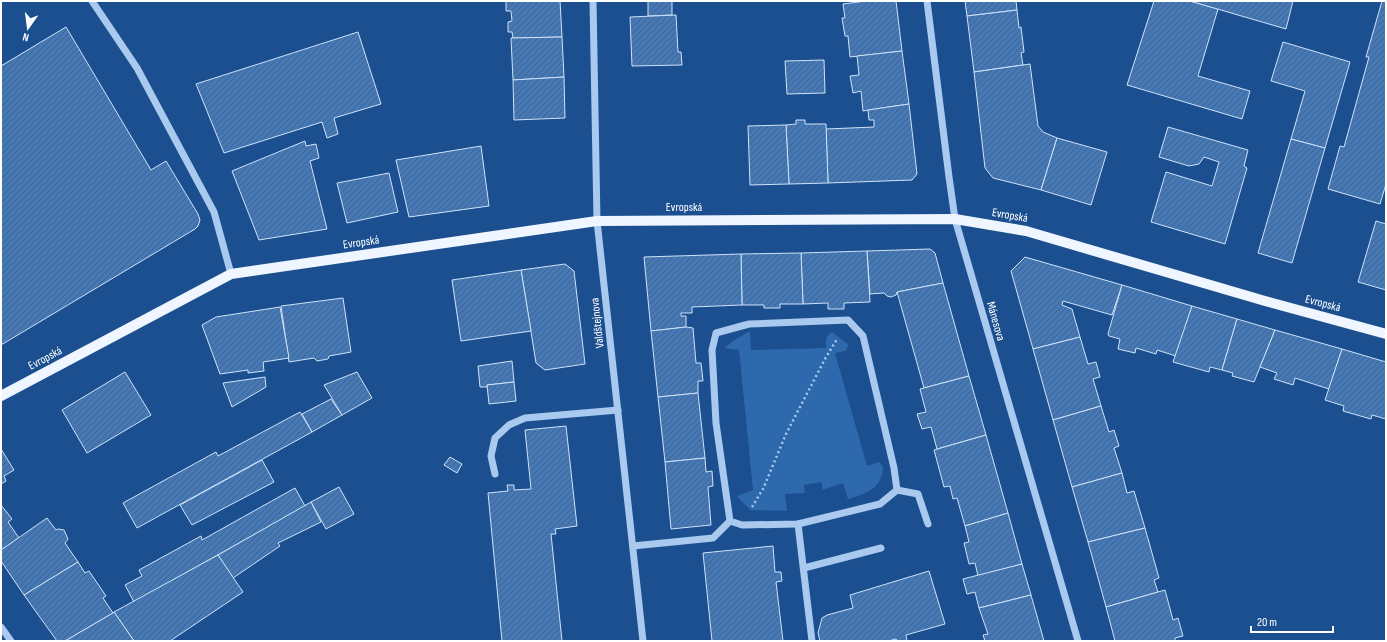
<svg xmlns="http://www.w3.org/2000/svg" width="1387" height="642" font-family="'Sofia Sans Condensed',sans-serif">
  <defs>
    <pattern id="building-hatch" width="6" height="6" patternUnits="userSpaceOnUse"><rect width="6" height="6" fill="#4478b7"/><path d="M-1 1l2-2M0 6l6-6M5 7l2-2" fill="none" stroke="#486282"/></pattern>
  </defs>
  <rect width="100%" height="100%" fill="#1b4f8f"/>
  <path fill="#2e69ad" d="M750 331 751 350 826 348C826 341 825 336 832 332L849 345 845 351 835 353 867 466 879 462 883 467C882 488 867 494 848 499L843 483 823 490 821 482 804 485 805 493 785 494 787 511 750 510 737 496 753 490 739 350 724 348 736 339Z"/>
  <g fill="url(#building-hatch)" stroke="#cfe3fa">
    <polygon points="506,1 560,1 562,37 513,38 512,32 508,32 508,22 512,21 511,11 506,11"/>
    <polygon points="648,1 672,1 672,15 648,16"/>
    <polygon points="866,1 896,1 902,51 850,57 848,36 845,36 842,18 845,18 843,4"/>
    <polygon points="965,1 1016,1 1017,10 967,16"/>
    <polygon points="1154,1 1190,1 1218,9 1198,76 1250,91 1242,119 1127,85"/>
    <polygon points="1190,1 1293,1 1286,29"/>
    <polygon points="1382,1 1386,1 1386,184 1380,204 1328,189 1340,146 1344,147 1369,57 1366,57"/>
    <polygon points="1017,10 1019,28 1021,27 1024,52 1021,53 1023,65 974,72 967,16"/>
    <polygon points="676,15 678,52 681,52 682,65 632,66 630,17"/>
    <polygon points="66,27 151,170 166,161 198,214 200,220 198,226 195,229 1,345 1,66"/>
    <polygon points="358,32 381,104 334,118 338,134 327,138 322,122 224,153 196,84"/>
    <polygon points="562,37 564,77 513,80 511,38"/>
    <polygon points="1283,42 1350,62 1325,148 1291,139 1305,91 1271,81"/>
    <polygon points="902,51 909,104 863,111 861,91 853,93 850,76 859,75 857,56"/>
    <polygon points="824,60 825,93 787,94 785,61"/>
    <polygon points="1030,64 1038,126 1043,132 1057,138 1041,190 993,178 985,168 974,72"/>
    <polygon points="564,77 565,118 514,120 513,80"/>
    <polygon points="909,104 917,174 912,180 828,183 826,129 874,127 874,120 869,120 868,110"/>
    <polygon points="796,120 805,120 805,124 826,124 828,183 789,184 786,125 796,124"/>
    <polygon points="786,125 789,184 750,185 748,126"/>
    <polygon points="1168,127 1248,150 1244,166 1247,168 1225,244 1151,222 1166,172 1212,186 1219,162 1204,157 1199,164 1189,166 1159,157"/>
    <polygon points="1057,138 1107,152 1091,205 1041,190"/>
    <polygon points="1291,139 1325,148 1292,263 1258,253"/>
    <polygon points="305,141 306,146 316,144 319,158 310,161 327,229 259,240 232,171"/>
    <polygon points="481,146 489,206 409,217 396,160"/>
    <polygon points="389,173 398,212 347,223 337,183"/>
    <polygon points="1376,221 1386,224 1386,290 1358,282"/>
    <polygon points="930,249 935,253 943,283 897,292 896,295 891,297 887,296 884,293 870,294 867,251"/>
    <polygon points="867,251 870,302 844,303 844,309 828,309 828,303 803,304 801,253"/>
    <polygon points="801,253 803,304 780,304 780,308 764,308 764,305 742,305 741,254"/>
    <polygon points="741,254 742,305 692,307 692,313 681,313 681,316 686,316 686,327 651,331 644,257"/>
    <polygon points="1025,257 1122,285 1112,315 1063,301 1062,305 1072,309 1080,337 1033,349 1011,271"/>
    <polygon points="565,264 574,271 585,364 545,370 536,363 521,270"/>
    <polygon points="521,270 531,331 461,341 452,280"/>
    <polygon points="943,283 969,376 924,388 897,292"/>
    <polygon points="1122,285 1192,306 1176,356 1157,350 1156,354 1136,348 1135,353 1118,349 1120,339 1109,336 1108,334"/>
    <polygon points="343,298 351,352 329,356 328,359 317,361 314,358 289,362 281,306"/>
    <polygon points="1192,306 1237,319 1222,370 1210,367 1209,372 1173,362"/>
    <polygon points="280,307 289,358 263,362 264,371 248,373 248,370 220,374 202,325 216,317"/>
    <polygon points="1237,319 1275,330 1254,382 1232,376 1233,373 1222,370"/>
    <polygon points="686,327 693,328 696,363 701,363 703,381 698,381 698,393 658,397 651,331"/>
    <polygon points="1275,330 1342,349 1329,389 1295,378 1293,385 1274,379 1277,373 1260,367"/>
    <polygon points="1080,337 1088,364 1096,362 1100,377 1093,379 1101,406 1053,420 1033,349"/>
    <polygon points="1342,349 1386,362 1386,419 1372,415 1371,419 1343,411 1344,406 1325,400"/>
    <polygon points="512,361 514,382 487,385 487,387 480,387 478,366"/>
    <polygon points="125,372 151,415 87,453 62,410"/>
    <polygon points="357,372 372,398 342,415 324,385"/>
    <polygon points="969,376 986,435 937,449 931,427 922,429 917,414 926,412 920,389"/>
    <polygon points="265,377 266,387 232,407 223,383"/>
    <polygon points="514,382 516,401 489,404 487,385"/>
    <polygon points="698,393 705,458 665,462 658,397"/>
    <polygon points="331,399 342,415 312,432 302,414"/>
    <polygon points="1101,406 1109,432 1114,430 1119,446 1114,448 1122,473 1072,487 1053,420"/>
    <polygon points="300,412 312,432 137,528 123,503 216,452 218,456"/>
    <polygon points="566,426 577,526 555,529 556,534 551,534 562,641 502,641 488,493 508,491 507,485 514,485 514,490 531,489 525,430"/>
    <polygon points="986,435 1008,513 965,526 957,498 953,499 950,486 944,487 934,450"/>
    <polygon points="1,449 14,470 4,476 6,481 1,484"/>
    <polygon points="450,457 462,464 457,473 444,465"/>
    <polygon points="705,458 706,472 712,471 713,486 708,487 711,525 671,529 665,462"/>
    <polygon points="262,460 274,482 192,525 180,505"/>
    <polygon points="1122,473 1127,493 1134,491 1145,528 1088,542 1072,487"/>
    <polygon points="339,487 354,514 326,529 311,502"/>
    <polygon points="295,488 305,506 134,602 125,585 142,576 139,570 201,536 202,540"/>
    <polygon points="311,502 321,522 278,543 280,546 233,578 218,555"/>
    <polygon points="1,505 12,519 8,522 19,538 1,550"/>
    <polygon points="1008,513 1022,564 978,576 975,563 969,564 964,543 969,542 965,526"/>
    <polygon points="47,518 56,530 58,529 64,530 68,539 65,543 78,562 24,595 1,561 1,550"/>
    <polygon points="1145,528 1159,578 1154,580 1158,592 1106,607 1088,542"/>
    <polygon points="773,546 775,572 781,572 782,581 776,582 783,641 712,641 703,553"/>
    <polygon points="218,555 243,592 170,641 134,641 114,612"/>
    <polygon points="78,562 85,573 89,571 106,596 103,598 113,613 65,641 57,641 24,595"/>
    <polygon points="1022,564 1031,595 979,608 975,592 967,594 963,579"/>
    <polygon points="929,571 945,624 906,635 907,641 897,641 896,639 888,641 820,641 818,633 822,618 827,615 853,608 850,595"/>
    <polygon points="1165,590 1173,620 1178,618 1183,636 1175,638 1175,641 1115,641 1106,607"/>
    <polygon points="1031,595 1044,641 985,641 983,635 988,634 979,608"/>
    <polygon points="114,612 134,641 65,641 113,613"/>
  </g>
  <g fill="none" stroke-linecap="round" stroke-linejoin="round">
    <polyline stroke="#a9c9ee" stroke-width="2.5" stroke-dasharray="2 3" stroke-linecap="butt" points="752,507 763,489 786,434 825,359 837,339"/>
    <g stroke="#a9c9ee" stroke-width="7">
      <polyline points="92,1 137,68 214,212 231,274"/>
      <polyline points="593,1 597,221 643,641"/>
      <polyline points="927,1 949,177 955,219 1078,641"/>
      <polygon points="848,320 863,336 894,468 897,490 880,504 798,524 742,525 730,521 716,423 712,350 716,333 749,324"/>
      <polyline points="495,474 491,456 495,438 509,425 525,418 618,410"/>
      <polyline points="897,490 918,494 928,524"/>
      <polyline points="798,524 812,641"/>
      <polyline points="633,546 713,538 730,521"/>
      <polyline points="804,568 881,548"/>
      <polyline points="1,627 11,641"/>
    </g>
    <polyline stroke="#f0f6ff" stroke-width="10" points="1,396 231,274 597,221 955,219 1026,231 1265,301 1386,334"/>
  </g>
  <g text-anchor="middle" stroke-width="3" stroke-linejoin="round" paint-order="stroke">
    <g font-size="12" fill="#fff" stroke="#1b4f8f">
      <text x="684" y="211">Evropská</text>
      <text transform="translate(1010 215) rotate(10)" y="4">Evropská</text>
      <text transform="translate(361 242) rotate(-8)" y="4">Evropská</text>
      <text transform="translate(1323 303) rotate(15)" y="4">Evropská</text>
      <text transform="translate(996 321) rotate(74)" y="4">Mánesova</text>
      <text transform="translate(597 323) rotate(-96)" y="4">Valdštejnova</text>
      <text transform="translate(45 358) rotate(-28)" y="4">Evropská</text>
    </g>
  </g>
  <rect width="1387" height="642" fill="none" stroke="#ffffff" stroke-width="4"/>
  <g transform="translate(28 28) rotate(194)" stroke="#1b4f8f" stroke-width="3" paint-order="stroke">
  <path d="M0-3L7 15L0 10L-7 15Z" fill="#ffffff"/>
  <text y="-6" font-size="11" font-weight="bold" text-anchor="middle" fill="#ffffff">N</text>
  </g>
  <path d="M1251 626v6h82v-6" fill="none" stroke="#ffffff" stroke-width="2"/>
  <text x="1257" y="626" font-size="12" fill="#ffffff" stroke="#1b4f8f" stroke-width="3" paint-order="stroke">20 m</text>
</svg>
